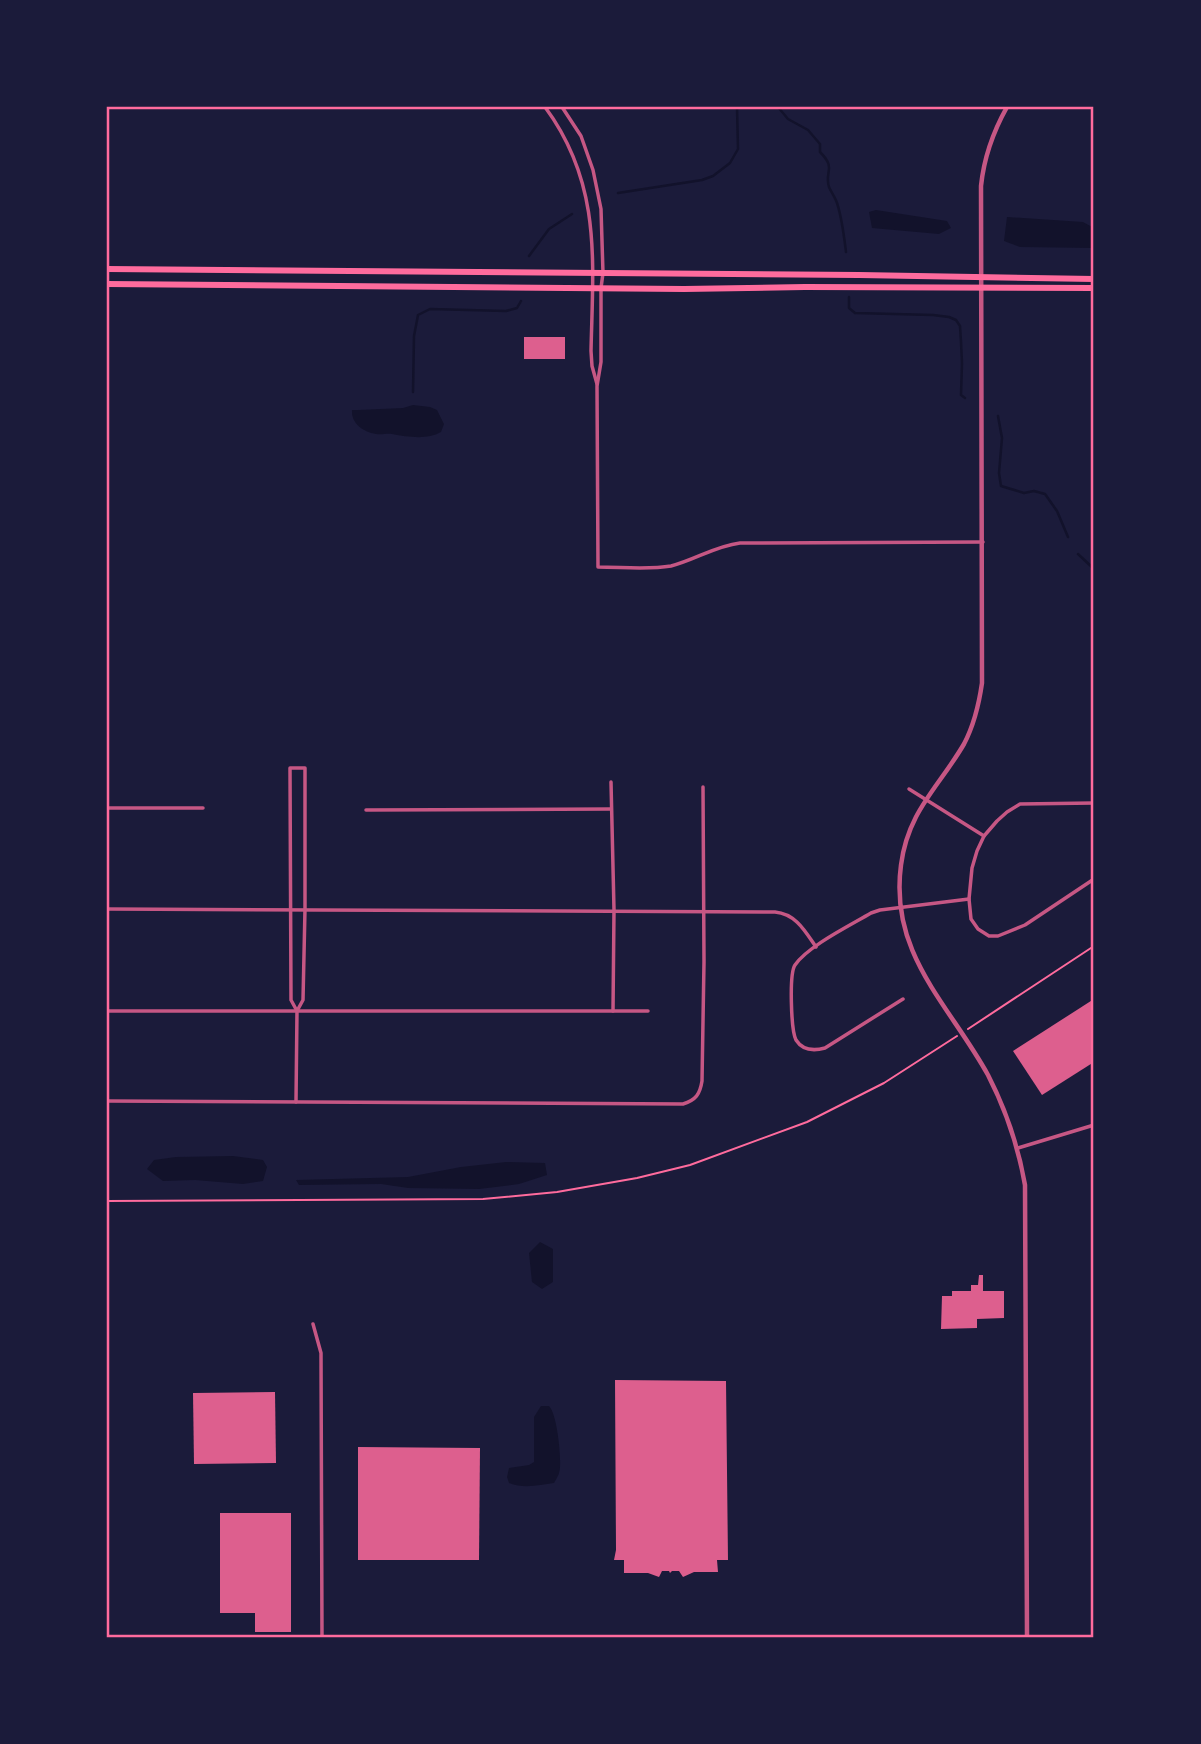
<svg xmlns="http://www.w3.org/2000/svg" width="1201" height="1744" font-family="'Exo 2',sans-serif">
  <rect width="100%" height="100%" fill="#1b1b3a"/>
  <g fill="#12122b">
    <polygon points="876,210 947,221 951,228 939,234 872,228 869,212"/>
    <polygon points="1007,217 1083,222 1094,228 1094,248 1020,247 1004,241"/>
    <path d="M413 405 430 407 437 410 444 424 441 432C427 440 408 437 392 434 387 433 382 435 376 434 364 432 351 424 352 410H358L403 408Z"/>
    <polygon points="233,1156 263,1160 267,1167 263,1181 243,1184 195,1180 163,1181 147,1169 154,1160 176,1157"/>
    <polygon points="506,1162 545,1163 547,1175 519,1184 479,1189 408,1188 381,1184 299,1185 296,1180 408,1177 461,1167"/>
    <polygon points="540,1242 553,1249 553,1282 542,1289 532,1282 529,1253"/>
    <path d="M541 1406H549C557 1414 561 1454 560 1467 560 1473 557 1478 554 1483 539 1485 524 1489 509 1483L507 1477 509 1468 529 1465 534 1462V1417Z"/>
  </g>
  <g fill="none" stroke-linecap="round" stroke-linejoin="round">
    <g stroke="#12122b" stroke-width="2.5">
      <path d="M778 107 788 119 808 130 820 144V152C837 169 824 171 829 187 831 192 835 197 837 203 842 218 844 236 846 252"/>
      <polyline points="618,193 702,180 713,176 730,163 738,149 737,107"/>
      <polyline points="529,256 549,229 572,214"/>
      <polyline points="849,297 849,308 855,313 933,315 949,317 956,320 960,326 961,342 962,363 961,395 965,398"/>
      <polyline points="413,392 414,336 418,315 430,309 506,311 517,308 521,301"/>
      <polyline points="998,416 1002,438 999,473 1001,486 1024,493 1034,491 1045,494 1057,511 1068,537"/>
      <polyline points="1078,554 1094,569"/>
    </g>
  </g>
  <g fill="#dd5f8e">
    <rect x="524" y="337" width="41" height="22"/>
    <polygon points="1094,999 1094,1062 1042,1095 1013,1051"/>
    <polygon points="979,1275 983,1275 983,1291 1004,1291 1004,1318 977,1319 977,1328 941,1329 942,1296 952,1296 952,1291 971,1291 971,1285 978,1285"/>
    <polygon points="615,1380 726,1381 728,1560 717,1560 718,1572 694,1572 683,1577 679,1571 672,1571 670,1573 669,1571 662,1571 659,1577 648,1573 624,1573 624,1560 614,1560 616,1550"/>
    <polygon points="275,1392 276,1463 194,1464 193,1393"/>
    <polygon points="358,1447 480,1448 479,1560 358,1560"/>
    <polygon points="220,1513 291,1513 291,1632 255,1632 255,1613 220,1613"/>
  </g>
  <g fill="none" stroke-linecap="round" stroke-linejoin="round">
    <g stroke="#ff6b9d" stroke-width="2">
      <polyline points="968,1029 1094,946"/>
      <polyline points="107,1201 483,1199 557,1192 637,1178 690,1165 807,1122 884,1083 957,1036"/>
    </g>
    <g stroke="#c65784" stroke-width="3.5">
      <path d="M545 107C602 184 593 261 591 351L592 366 597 384"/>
      <path d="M562 107 581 136 593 170 601 209 603 273 601 288V362L597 386 598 567C622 567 648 570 671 566 695 560 715 546 740 543L983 542"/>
      <polyline points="611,782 614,910 613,1011"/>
      <polyline points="909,789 984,836"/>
      <polyline points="1094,803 1020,804 1007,812 997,821 984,836 977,851 972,868 969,899 971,919 978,929 989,936 998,936 1025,925 1094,879"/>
      <polyline points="107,808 203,808"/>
      <polyline points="366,810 611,809"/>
      <path d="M107 909 775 912C796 914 805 931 816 947"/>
      <path d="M903 999 825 1048C814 1051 803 1051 796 1040 791 1030 789 974 795 965 808 946 851 925 871 913L880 910 969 899"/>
      <polyline points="107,1011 648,1011"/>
      <path d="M107 1101 683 1104C696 1100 700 1094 702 1081L704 962 703 787"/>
      <polyline points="296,1102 297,1011 303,1000 305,909 305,768 290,768 291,1000 297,1011"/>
      <polyline points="1018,1148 1094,1125"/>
      <polyline points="313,1324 321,1353 322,1637"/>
    </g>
    <path stroke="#c65784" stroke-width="4.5" d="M1007 107C993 132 984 157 981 186L982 683C979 704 974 725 964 744 939 787 908 811 901 865 889 954 949 1004 988 1075 1007 1112 1018 1145 1025 1185L1027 1637"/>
    <g stroke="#ff6b9d" stroke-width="6">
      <polyline points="107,269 859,275 1094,279"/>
      <polyline points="107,284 684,289 805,287 1094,288"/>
    </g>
  </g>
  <rect width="1201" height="1744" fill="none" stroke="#1b1b3a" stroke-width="217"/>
  <rect x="108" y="108" width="984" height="1528" fill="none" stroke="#ff6b9d" stroke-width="2.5"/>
</svg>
